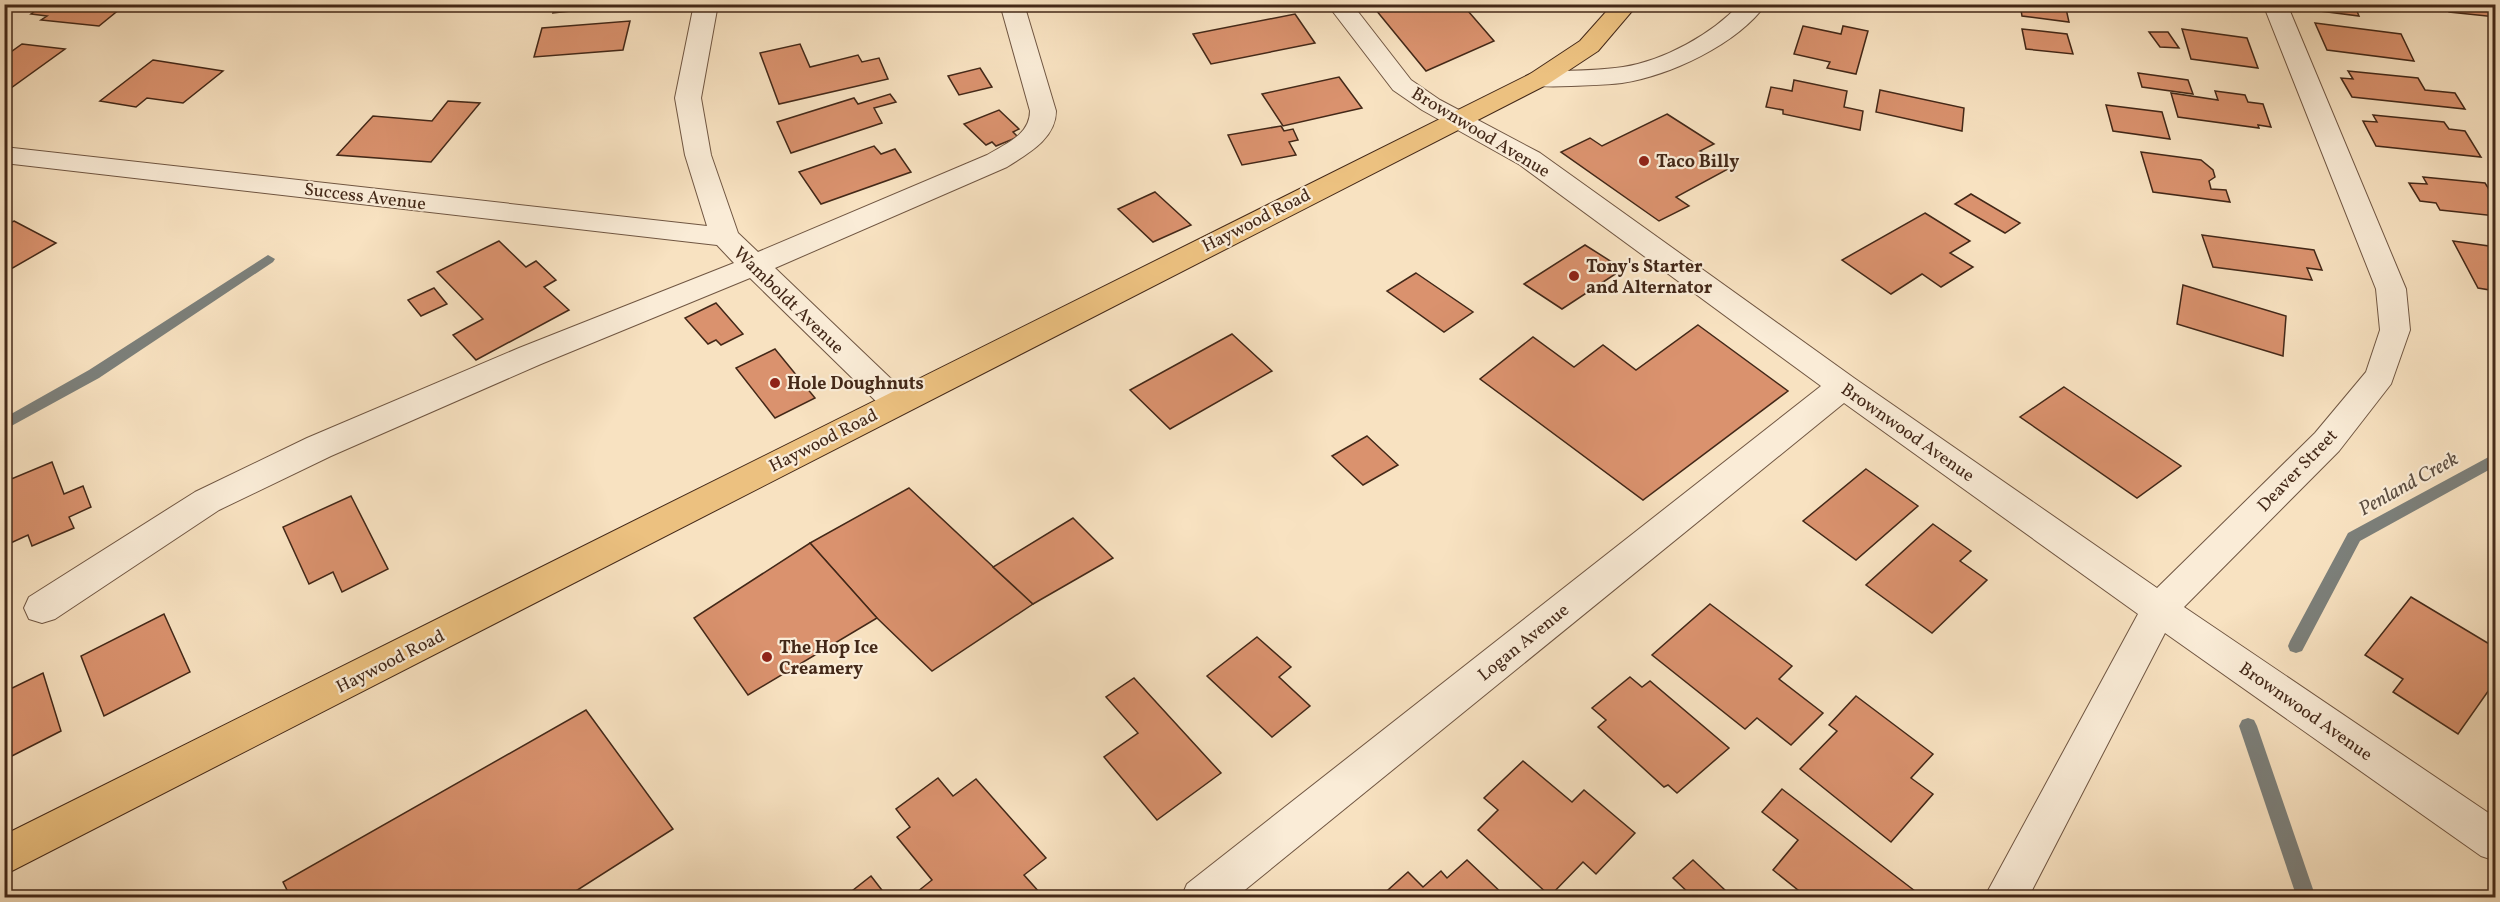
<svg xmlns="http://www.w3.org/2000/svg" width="2500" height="902" font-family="Vollkorn,serif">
  <rect width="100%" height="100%" fill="#f8e2c1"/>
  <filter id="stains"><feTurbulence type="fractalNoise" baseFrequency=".00333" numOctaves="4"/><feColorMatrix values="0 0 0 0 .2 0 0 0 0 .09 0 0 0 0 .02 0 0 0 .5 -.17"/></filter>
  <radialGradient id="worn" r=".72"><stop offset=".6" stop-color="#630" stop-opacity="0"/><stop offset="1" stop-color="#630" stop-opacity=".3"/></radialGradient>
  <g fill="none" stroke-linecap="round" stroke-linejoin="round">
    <g fill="#7c807b" fill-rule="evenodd">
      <polygon points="268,255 275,259 273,262 99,378 4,430 4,418 89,370"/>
      <polygon points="2496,453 2496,466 2360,541 2302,651 2296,653 2290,651 2288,646 2290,641 2348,533"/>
      <polygon points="2248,718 2254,720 2257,726 2316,898 2297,898 2239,726 2242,720"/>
    </g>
  </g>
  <g fill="#da926e" stroke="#432818" stroke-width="1.5">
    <polygon points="44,4 126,4 99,26 41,20 47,16 31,14"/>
    <polygon points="556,4 639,4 553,13"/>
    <polygon points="1371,4 1462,4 1494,41 1426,71"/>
    <polygon points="2020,4 2065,4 2069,22 2022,16"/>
    <polygon points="2317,4 2354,4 2359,16 2320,11"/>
    <polygon points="2446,4 2496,4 2496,17 2449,12"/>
    <polygon points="1295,14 1315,43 1211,64 1193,34"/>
    <polygon points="630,21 623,50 534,57 542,28"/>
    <polygon points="2315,23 2401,34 2414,61 2327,50"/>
    <polygon points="1803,26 1841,34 1843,26 1868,31 1856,74 1827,68 1830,62 1794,54"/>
    <polygon points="2022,29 2067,34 2073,54 2026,49"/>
    <polygon points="2182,29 2247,38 2258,68 2191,59"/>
    <polygon points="2149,32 2168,32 2179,48 2160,47"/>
    <polygon points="22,44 65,49 4,93 4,57"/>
    <polygon points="800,44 810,67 858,55 862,62 879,58 888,79 779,104 760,53"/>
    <polygon points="153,60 223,71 183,103 147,98 136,107 100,101"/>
    <polygon points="980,68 992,87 959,95 948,76"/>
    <polygon points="2348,71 2418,78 2425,90 2455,93 2465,109 2352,97 2341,78 2353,79"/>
    <polygon points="2138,73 2188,80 2193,94 2142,87"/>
    <polygon points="1339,77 1362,108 1283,126 1262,94"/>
    <polygon points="1794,80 1847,91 1844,107 1863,111 1860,130 1783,114 1783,110 1766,107 1771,87 1792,91"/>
    <polygon points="1880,90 1964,108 1962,131 1876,112"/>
    <polygon points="2215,91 2245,95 2248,102 2263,104 2271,127 2258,125 2259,128 2178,117 2171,93 2218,100"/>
    <polygon points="890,94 896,102 874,108 882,123 791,153 777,122 854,98 858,104"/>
    <polygon points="448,101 480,103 431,162 337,155 373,116 432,121"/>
    <polygon points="2106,105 2162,112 2170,139 2113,131"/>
    <polygon points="999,110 1019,129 1013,132 1018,137 996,146 992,142 986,145 964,124"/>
    <polygon points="1667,114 1714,144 1700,151 1728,169 1676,197 1689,206 1659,221 1561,152 1590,138 1602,146"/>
    <polygon points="2373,115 2444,122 2449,129 2465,131 2481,157 2376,146 2363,121 2377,122"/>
    <polygon points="1281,126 1284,131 1293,129 1298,140 1289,142 1296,155 1242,165 1228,135"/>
    <polygon points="874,146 881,154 895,149 911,172 821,204 799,172"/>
    <polygon points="2141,152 2201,160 2213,170 2215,177 2209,181 2211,189 2226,190 2230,202 2153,192"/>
    <polygon points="2423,177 2485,183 2496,200 2496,216 2440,210 2436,203 2420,201 2409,183 2427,184"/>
    <polygon points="1155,192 1191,225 1153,242 1118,209"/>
    <polygon points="1971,194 2020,223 2005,233 1955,204"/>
    <polygon points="1925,213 1970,241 1950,253 1973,267 1941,287 1922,274 1891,294 1842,260"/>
    <polygon points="14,221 56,243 4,273 4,226"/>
    <polygon points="2202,235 2314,250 2322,270 2307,268 2312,280 2213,267"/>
    <polygon points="499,241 526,267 536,261 556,280 544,287 569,310 476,360 453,335 483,319 437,272"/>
    <polygon points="2453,241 2496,247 2496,291 2478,288"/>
    <polygon points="1585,245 1623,269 1562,309 1524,284"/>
    <polygon points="1416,273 1473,312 1444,332 1387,291"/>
    <polygon points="2183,285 2286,316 2283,356 2177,324"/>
    <polygon points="434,288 447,304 421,316 408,300"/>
    <polygon points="716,303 743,334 721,345 716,340 708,344 685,318"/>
    <polygon points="1698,325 1788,391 1643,500 1480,379 1533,337 1574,367 1603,345 1636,370"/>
    <polygon points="1232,334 1272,371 1170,429 1130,390"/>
    <polygon points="775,349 815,398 775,418 736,368"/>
    <polygon points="2064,387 2181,466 2137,498 2020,417"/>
    <polygon points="1367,436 1398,465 1363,485 1332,456"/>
    <polygon points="52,462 64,494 83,486 91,507 69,517 74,528 32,546 28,535 4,546 4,482"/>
    <polygon points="1866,469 1918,506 1856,560 1803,521"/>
    <polygon points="909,488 1033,604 932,671 877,618 810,543"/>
    <polygon points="351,496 388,569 342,592 333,572 309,584 283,527"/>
    <polygon points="1073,518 1113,558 1033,604 993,567"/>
    <polygon points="1933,524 1971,551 1960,561 1987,580 1932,633 1866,585"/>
    <polygon points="810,543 877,618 748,695 694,618"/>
    <polygon points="2411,597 2496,648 2496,680 2458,734 2393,692 2403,679 2365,655"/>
    <polygon points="1710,604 1792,666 1779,679 1823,713 1791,745 1757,718 1745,729 1652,655"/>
    <polygon points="164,614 190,672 104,716 81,656"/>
    <polygon points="1257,637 1291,667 1279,677 1310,706 1272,737 1207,676"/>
    <polygon points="43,673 61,731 4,760 4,692"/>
    <polygon points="1630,677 1642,687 1650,681 1729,748 1677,793 1668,785 1664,787 1598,727 1606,720 1592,708"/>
    <polygon points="1134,678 1221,773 1157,820 1104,757 1138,733 1106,697"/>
    <polygon points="1856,696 1933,754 1911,778 1933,794 1891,842 1800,769 1837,731 1829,725"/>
    <polygon points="586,710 673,829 565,898 291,898 283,882"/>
    <polygon points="1523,761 1572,802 1584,790 1635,833 1596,874 1583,862 1550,896 1478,830 1498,810 1484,798"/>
    <polygon points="938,778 953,796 976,779 1046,858 1024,875 1040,893 1035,898 922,898 917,892 932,880 897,837 910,827 896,809"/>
    <polygon points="1782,789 1915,891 1909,898 1808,898 1773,870 1798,840 1762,812"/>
    <polygon points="1467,860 1507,898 1379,898 1408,872 1423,887 1441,871 1447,878"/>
    <polygon points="1693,860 1726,891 1719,898 1694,898 1673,878"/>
    <polygon points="871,876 888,898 843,898"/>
  </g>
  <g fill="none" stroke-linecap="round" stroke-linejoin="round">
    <defs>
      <g id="minor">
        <path d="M694 4H718L701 98 711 155 738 233 758 252 987 155C1005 144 1030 135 1030 111L1000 4H1024L1056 111C1056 139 1027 154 1007 167L775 268 908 395 913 403 908 411 897 415 886 411 750 278 541 364 331 456 219 510 55 619 42 623 29 619 24 608 29 597 195 492 307 438 519 348 734 263 717 245 4 163V147L707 226 685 155 675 98Z"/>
        <polygon points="1327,4 1352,4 1411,80 1440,100 1540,153 1854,378 2157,588 2315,433 2366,372 2380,330 2376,289 2263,4 2287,4 2406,289 2410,330 2391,384 2339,451 2184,607 2496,818 2496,861 2481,856 2165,633 2028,898 1984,898 2138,614 1844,403 1235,898 1181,898 1187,884 1821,386 1520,165 1422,110 1393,90"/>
        <path d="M1740 4H1766C1738 44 1669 76 1622 83 1605 85 1588 85 1571 86 1558 86 1544 88 1530 84L1526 79 1530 74 1539 71C1567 71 1595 71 1623 67 1664 61 1712 34 1740 4Z"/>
      </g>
      <polygon id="major" points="1613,4 1638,4 1598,51 1548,84 4,875 4,835 1530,74 1580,41"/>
    </defs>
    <use href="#minor" stroke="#705642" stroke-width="2"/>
    <use href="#major" stroke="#432818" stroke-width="2"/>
    <use href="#minor" fill="#faecd7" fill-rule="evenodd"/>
    <use href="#major" fill="#ecc180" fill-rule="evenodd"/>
  </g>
  <g fill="#8f2418" stroke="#faecd7" stroke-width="2">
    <circle cx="1644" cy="161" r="6"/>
    <circle cx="1574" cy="276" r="6"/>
    <circle cx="775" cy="383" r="6"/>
    <circle cx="767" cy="657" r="6"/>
  </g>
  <g text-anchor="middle" stroke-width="4.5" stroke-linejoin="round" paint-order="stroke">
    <g font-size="18" fill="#432818" stroke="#faecd7">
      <text transform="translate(1481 132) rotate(31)" y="6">Brownwood Avenue</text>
      <text transform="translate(365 196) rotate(7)" y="6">Success Avenue</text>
      <text transform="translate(1256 220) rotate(-27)" y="6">Haywood Road</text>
      <text transform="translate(789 300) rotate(44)" y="6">Wamboldt Avenue</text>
      <text transform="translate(1908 432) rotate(35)" y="6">Brownwood Avenue</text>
      <text transform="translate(823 440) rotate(-27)" y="6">Haywood Road</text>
      <text transform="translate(2297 470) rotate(-46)" y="6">Deaver Street</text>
      <text transform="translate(1523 642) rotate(-39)" y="6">Logan Avenue</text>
      <text transform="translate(390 661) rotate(-27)" y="6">Haywood Road</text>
      <text transform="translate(2306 711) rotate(35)" y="6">Brownwood Avenue</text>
    </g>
    <g font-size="18" font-weight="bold" fill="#432818" stroke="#faecd7" text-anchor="start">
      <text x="1656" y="167">Taco Billy</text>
      <text x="1586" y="272">Tony's Starter<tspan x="1586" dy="21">and Alternator</tspan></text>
      <text x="787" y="389">Hole Doughnuts</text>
      <text x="779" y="653">The Hop Ice<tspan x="779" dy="21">Creamery</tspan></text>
    </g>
    <g font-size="20" font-style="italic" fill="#5b4d41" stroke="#faecd7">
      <text transform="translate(2408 483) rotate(-29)" y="7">Penland Creek</text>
    </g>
  </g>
  <rect width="2500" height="902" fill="none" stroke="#f8e2c1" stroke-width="24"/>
  <rect x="6" y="6" width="2488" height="890" fill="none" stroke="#432818" stroke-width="3"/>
  <rect x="12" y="12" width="2476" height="878" fill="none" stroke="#432818" stroke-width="1.5"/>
  <rect width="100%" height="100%" filter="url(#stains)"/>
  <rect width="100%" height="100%" fill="url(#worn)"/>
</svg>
